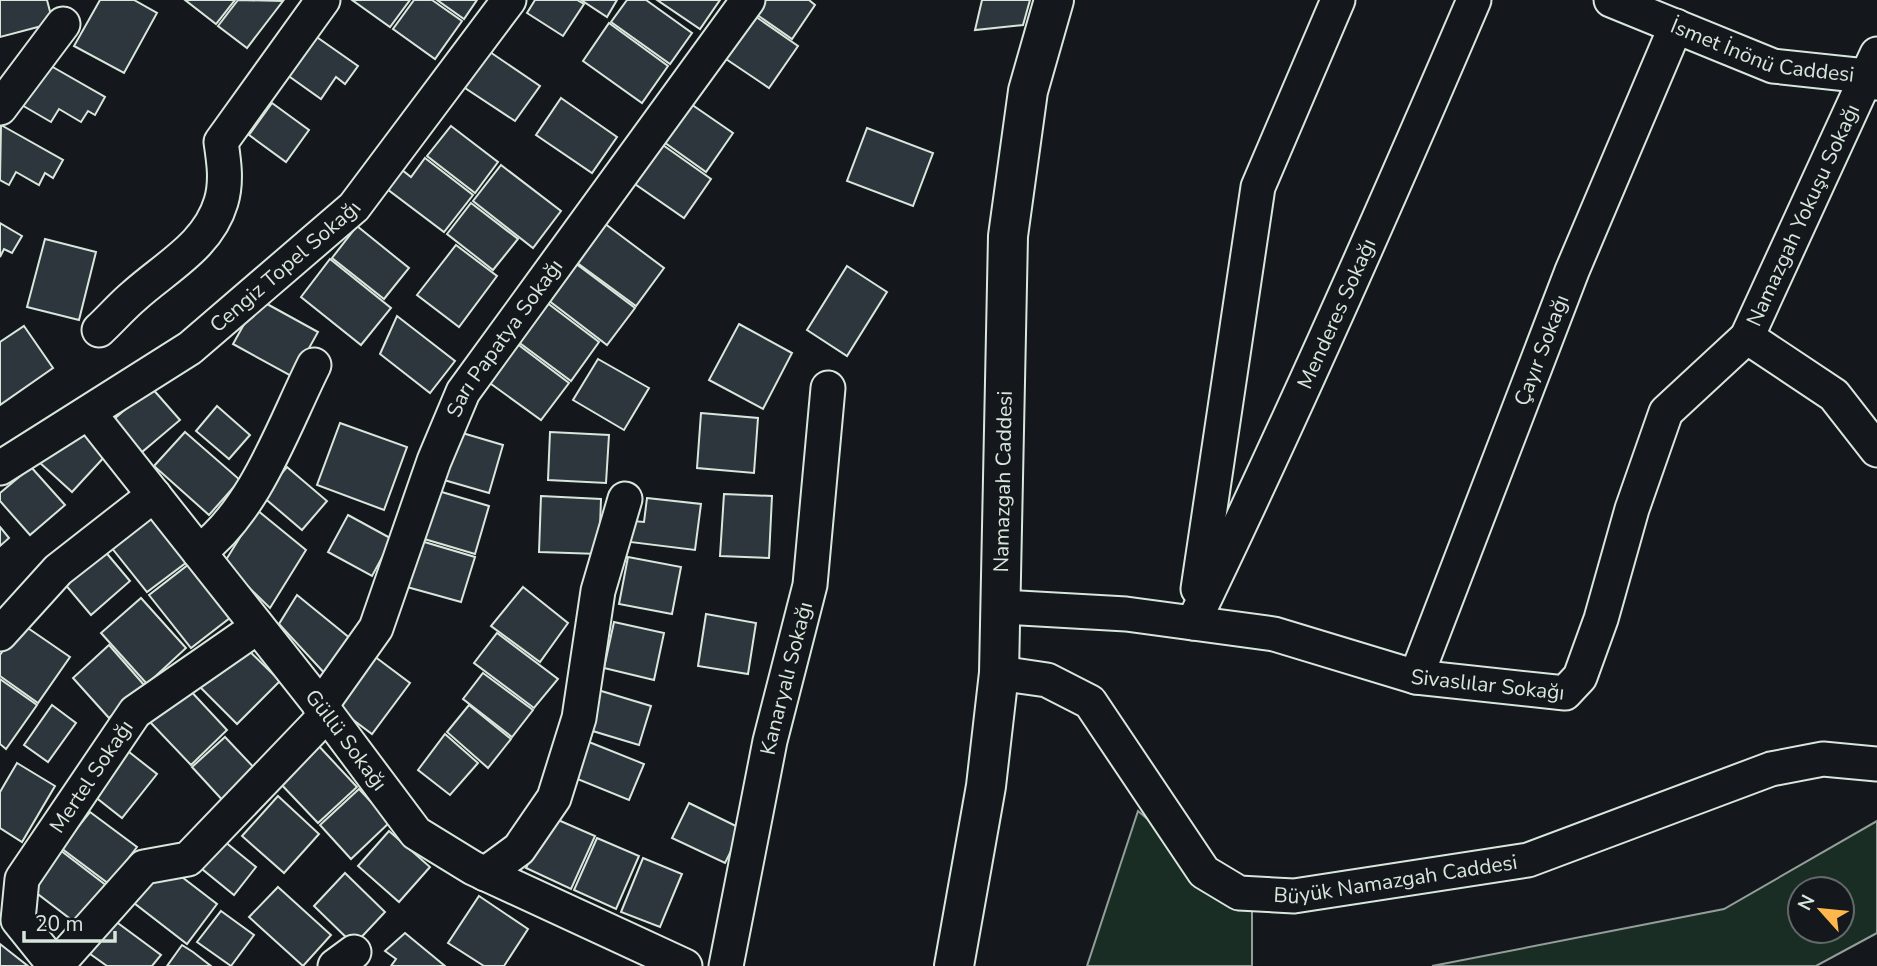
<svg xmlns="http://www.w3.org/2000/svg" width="1877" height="966" font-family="'Nunito Sans',sans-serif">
  <rect width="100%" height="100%" fill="#14181c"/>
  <g fill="#1a2d24" stroke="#939e99" stroke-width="2" fill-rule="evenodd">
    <polygon points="1138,811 1252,907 1252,966 1087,966"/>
    <path d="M1877 821V933L1816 966H1432L1724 909ZM1842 889V931H1800V889Z"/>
  </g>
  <g fill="#2c363c" stroke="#d8e6dc" stroke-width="2">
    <polygon points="0,0 47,0 53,23 0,37"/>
    <polygon points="100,0 134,0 157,13 124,73 74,46"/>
    <polygon points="185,0 235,0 216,24"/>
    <polygon points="238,0 283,1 247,48 218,26"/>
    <polygon points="352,0 410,0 390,27"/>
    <polygon points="414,0 432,0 462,21 435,59 393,29"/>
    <polygon points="437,0 477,0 464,19"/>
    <polygon points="535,0 577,0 584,4 563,36 527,13"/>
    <polygon points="581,0 617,0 607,17"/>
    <polygon points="627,0 646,0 692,33 670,64 611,22"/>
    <polygon points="657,0 720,0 700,29"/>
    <polygon points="762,0 809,0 815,5 792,39 753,12"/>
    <polygon points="982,0 1030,0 1023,25 975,30"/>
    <polygon points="752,14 798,46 769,88 723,57"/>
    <polygon points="609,23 668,66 642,103 583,61"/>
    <polygon points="311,33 358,66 345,84 336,77 321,99 283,72"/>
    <polygon points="490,52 540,86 515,121 465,88"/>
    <polygon points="44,62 105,97 95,115 88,111 81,122 59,109 51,122 20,104"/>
    <polygon points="561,98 617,137 592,173 536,135"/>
    <polygon points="688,102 733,133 706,172 661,140"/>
    <polygon points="272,103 309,130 286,162 249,135"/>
    <polygon points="1,125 63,160 53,178 45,173 39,185 16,172 9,185 0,180"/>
    <polygon points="451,126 498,162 475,193 427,156"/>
    <polygon points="867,128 933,153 913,206 847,181"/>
    <polygon points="660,143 711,179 684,218 632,182"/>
    <polygon points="425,158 473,195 444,232 387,189 402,170 411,177"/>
    <polygon points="501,165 561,211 533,248 473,201"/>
    <polygon points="471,203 518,239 493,270 447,234"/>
    <polygon points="0,223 22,236 12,253 4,249 0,257"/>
    <polygon points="604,223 664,268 636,306 576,262"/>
    <polygon points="357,226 409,268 384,299 332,258"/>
    <polygon points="45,239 96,252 79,320 27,307"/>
    <polygon points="456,245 497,276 459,327 417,295"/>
    <polygon points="330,259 391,308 361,345 301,297"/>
    <polygon points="575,263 635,308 607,345 548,300"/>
    <polygon points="847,266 887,292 847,356 807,330"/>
    <polygon points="258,299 318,332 293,377 233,344"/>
    <polygon points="546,302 599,342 571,381 517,341"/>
    <polygon points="397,316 455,361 430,393 380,354"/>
    <polygon points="739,324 792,353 763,409 709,380"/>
    <polygon points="24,326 53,368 0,405 0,342"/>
    <polygon points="516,343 569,383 541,420 487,381"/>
    <polygon points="598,359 649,388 624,430 573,400"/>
    <polygon points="151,387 180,420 142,452 113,420"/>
    <polygon points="217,406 250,435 229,459 196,431"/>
    <polygon points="701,413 758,418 754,473 697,468"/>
    <polygon points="340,423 407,447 384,510 317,485"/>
    <polygon points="73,424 107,454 72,492 39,462"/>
    <polygon points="185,432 240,480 209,515 154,466"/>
    <polygon points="459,432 503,445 489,493 444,480"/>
    <polygon points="550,432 609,435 606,483 548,480"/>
    <polygon points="31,467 65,505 30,535 0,501 0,493"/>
    <polygon points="287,467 327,501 302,530 262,496"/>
    <polygon points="435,490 489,506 475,554 421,538"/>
    <polygon points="724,494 772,496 769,558 720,556"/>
    <polygon points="541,496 601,499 599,554 539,552"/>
    <polygon points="647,498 701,504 695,550 630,542 633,521 644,522"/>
    <polygon points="151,508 191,559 147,592 107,542"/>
    <polygon points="257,510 306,550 270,608 224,563"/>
    <polygon points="348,515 392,539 372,576 328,552"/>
    <polygon points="0,527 9,538 0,546"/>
    <polygon points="421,541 475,557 461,602 407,587"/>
    <polygon points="98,543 130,581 91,615 58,576"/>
    <polygon points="628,557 681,567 672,614 619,604"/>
    <polygon points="193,561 235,614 191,648 149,595"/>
    <polygon points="523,587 568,623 540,662 491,626"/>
    <polygon points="297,595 351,639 328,677 279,624"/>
    <polygon points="141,598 186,648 147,684 101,633"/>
    <polygon points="706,614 756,623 748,674 698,666"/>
    <polygon points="614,622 664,633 654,680 604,668"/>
    <polygon points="22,624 70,657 38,703 0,676 0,655"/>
    <polygon points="497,633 558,679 534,708 474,663"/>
    <polygon points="241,643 280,681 237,724 199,686"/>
    <polygon points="109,645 145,686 109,718 73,678"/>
    <polygon points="374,656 410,683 372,734 336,707"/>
    <polygon points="483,673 533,710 512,737 463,699"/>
    <polygon points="0,679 37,705 6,749 0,744"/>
    <polygon points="187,687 227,730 191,765 150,722"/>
    <polygon points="598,690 651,706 639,745 586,729"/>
    <polygon points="52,705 76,723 48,762 24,745"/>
    <polygon points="469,705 511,739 488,768 447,732"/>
    <polygon points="445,734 478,763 450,795 418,770"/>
    <polygon points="225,737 259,773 226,804 192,767"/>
    <polygon points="584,740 644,764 629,800 570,776"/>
    <polygon points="316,743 357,787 318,823 277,780"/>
    <polygon points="124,748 157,774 122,818 89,792"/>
    <polygon points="17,763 55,786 22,842 0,828 0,792"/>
    <polygon points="359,789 390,822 351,859 320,825"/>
    <polygon points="278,796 319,834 284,873 242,836"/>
    <polygon points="689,803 742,829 725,863 672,838"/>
    <polygon points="90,812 137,847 109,884 61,848"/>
    <polygon points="549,816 595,836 571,889 526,868"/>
    <polygon points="389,831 430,867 399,902 358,866"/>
    <polygon points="597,838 639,856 616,909 574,890"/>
    <polygon points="224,841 256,867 234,895 202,869"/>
    <polygon points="60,850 107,886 77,924 30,888"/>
    <polygon points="643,858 682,874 660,927 621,912"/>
    <polygon points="165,864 217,904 187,944 134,903"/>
    <polygon points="345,873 385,912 354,945 314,906"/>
    <polygon points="278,887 331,935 303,966 249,917"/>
    <polygon points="479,896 528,929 504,966 484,966 448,943"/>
    <polygon points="221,911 254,935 231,966 197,942"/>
    <polygon points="111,918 161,955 152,966 107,966 86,951"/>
    <polygon points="405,933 445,966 391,966 396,959 385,951"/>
    <polygon points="0,944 28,966 0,966"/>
    <polygon points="182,945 193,952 211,966 167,966"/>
  </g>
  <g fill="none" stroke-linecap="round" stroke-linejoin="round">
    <defs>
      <g id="minor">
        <path id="s1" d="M1611 0 1773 66 1866 76 1877 83"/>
        <polyline points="0,108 63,24"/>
        <path d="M99 330C111 319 122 306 134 296 166 267 208 246 221 202 227 182 224 162 221 142L323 0"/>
        <polyline points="1747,337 1834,395 1877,450"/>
        <path id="s2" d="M89 413 327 714 416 833 473 868 685 966"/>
        <path id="s3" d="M0 468 190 348 354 207 509 0"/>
        <path d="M199 552C256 509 283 427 314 365"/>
        <polyline points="1198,589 1258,187 1338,0"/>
        <path id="s4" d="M1001 607 1126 614 1274 634 1416 677 1565 693 1580 677 1601 619 1632 509 1666 412 1747 337 1877 54"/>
        <path id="s5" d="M1193 623C1292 418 1384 210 1474 0"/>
        <polyline points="0,634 58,570 154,495"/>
        <path id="s6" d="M999 673 1047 680 1090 702 1204 872 1239 893 1294 896 1528 860 1771 769 1823 759 1877 764"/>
        <path id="s7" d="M1416 677 1572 271 1676 26"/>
        <path id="s8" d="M320 707 376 628 434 461 463 392 748 0"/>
        <polyline points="485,874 519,849 554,798 579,718 598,591 625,499"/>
        <path id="s9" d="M55 966 18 920 22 879 135 712 256 628"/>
        <polyline points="56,966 144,867 188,859 327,714"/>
        <polyline points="335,966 354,952"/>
        <path id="s10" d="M726 966 770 741 810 585 828 388"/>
      </g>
      <g id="major">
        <path id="s11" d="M954 966 986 786 999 673 1008 236 1028 91 1054 0"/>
      </g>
    </defs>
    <use href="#minor" stroke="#d8e6dc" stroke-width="37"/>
    <use href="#major" stroke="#d8e6dc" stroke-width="42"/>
    <use href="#minor" stroke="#14181c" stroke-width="33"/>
    <use href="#major" stroke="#14181c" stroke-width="38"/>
  </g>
  <g text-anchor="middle" stroke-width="5" stroke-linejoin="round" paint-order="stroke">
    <g font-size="21" fill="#d8e6dc" stroke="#14181c">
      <text dy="7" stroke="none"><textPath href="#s1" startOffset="161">İsmet İnönü Caddesi</textPath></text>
      <text dy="7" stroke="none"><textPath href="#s4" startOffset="1118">Namazgah Yokuşu Sokağı</textPath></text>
      <text dy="7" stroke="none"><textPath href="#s3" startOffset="350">Cengiz Topel Sokağı</textPath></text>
      <text dy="7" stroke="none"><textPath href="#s5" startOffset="341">Menderes Sokağı</textPath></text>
      <text dy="7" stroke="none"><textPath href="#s8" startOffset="416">Sarı Papatya Sokağı</textPath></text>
      <text dy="7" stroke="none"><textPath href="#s7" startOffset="350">Çayır Sokağı</textPath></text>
      <text dy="7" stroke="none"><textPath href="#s11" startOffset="488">Namazgah Caddesi</textPath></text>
      <text dy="7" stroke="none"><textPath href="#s10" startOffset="294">Kanaryalı Sokağı</textPath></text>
      <text dy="7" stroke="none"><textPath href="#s4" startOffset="495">Sivaslılar Sokağı</textPath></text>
      <text dy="7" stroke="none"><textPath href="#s2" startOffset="416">Güllü Sokağı</textPath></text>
      <text dy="7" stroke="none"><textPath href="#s9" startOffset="224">Mertel Sokağı</textPath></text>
      <text dy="7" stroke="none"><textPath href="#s6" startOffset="500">Büyük Namazgah Caddesi</textPath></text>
    </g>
  </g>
  <g transform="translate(1821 910) rotate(297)"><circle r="33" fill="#14181c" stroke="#626a69" stroke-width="2"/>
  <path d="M0-5L12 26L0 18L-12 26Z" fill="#ffb74d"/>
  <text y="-10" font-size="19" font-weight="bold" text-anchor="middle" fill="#d8e6dc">N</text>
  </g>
  <path d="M24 931v10h91v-10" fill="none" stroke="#d8e6dc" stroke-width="3.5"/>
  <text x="35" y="931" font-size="21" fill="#d8e6dc" stroke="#14181c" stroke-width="5" paint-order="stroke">20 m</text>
</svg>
